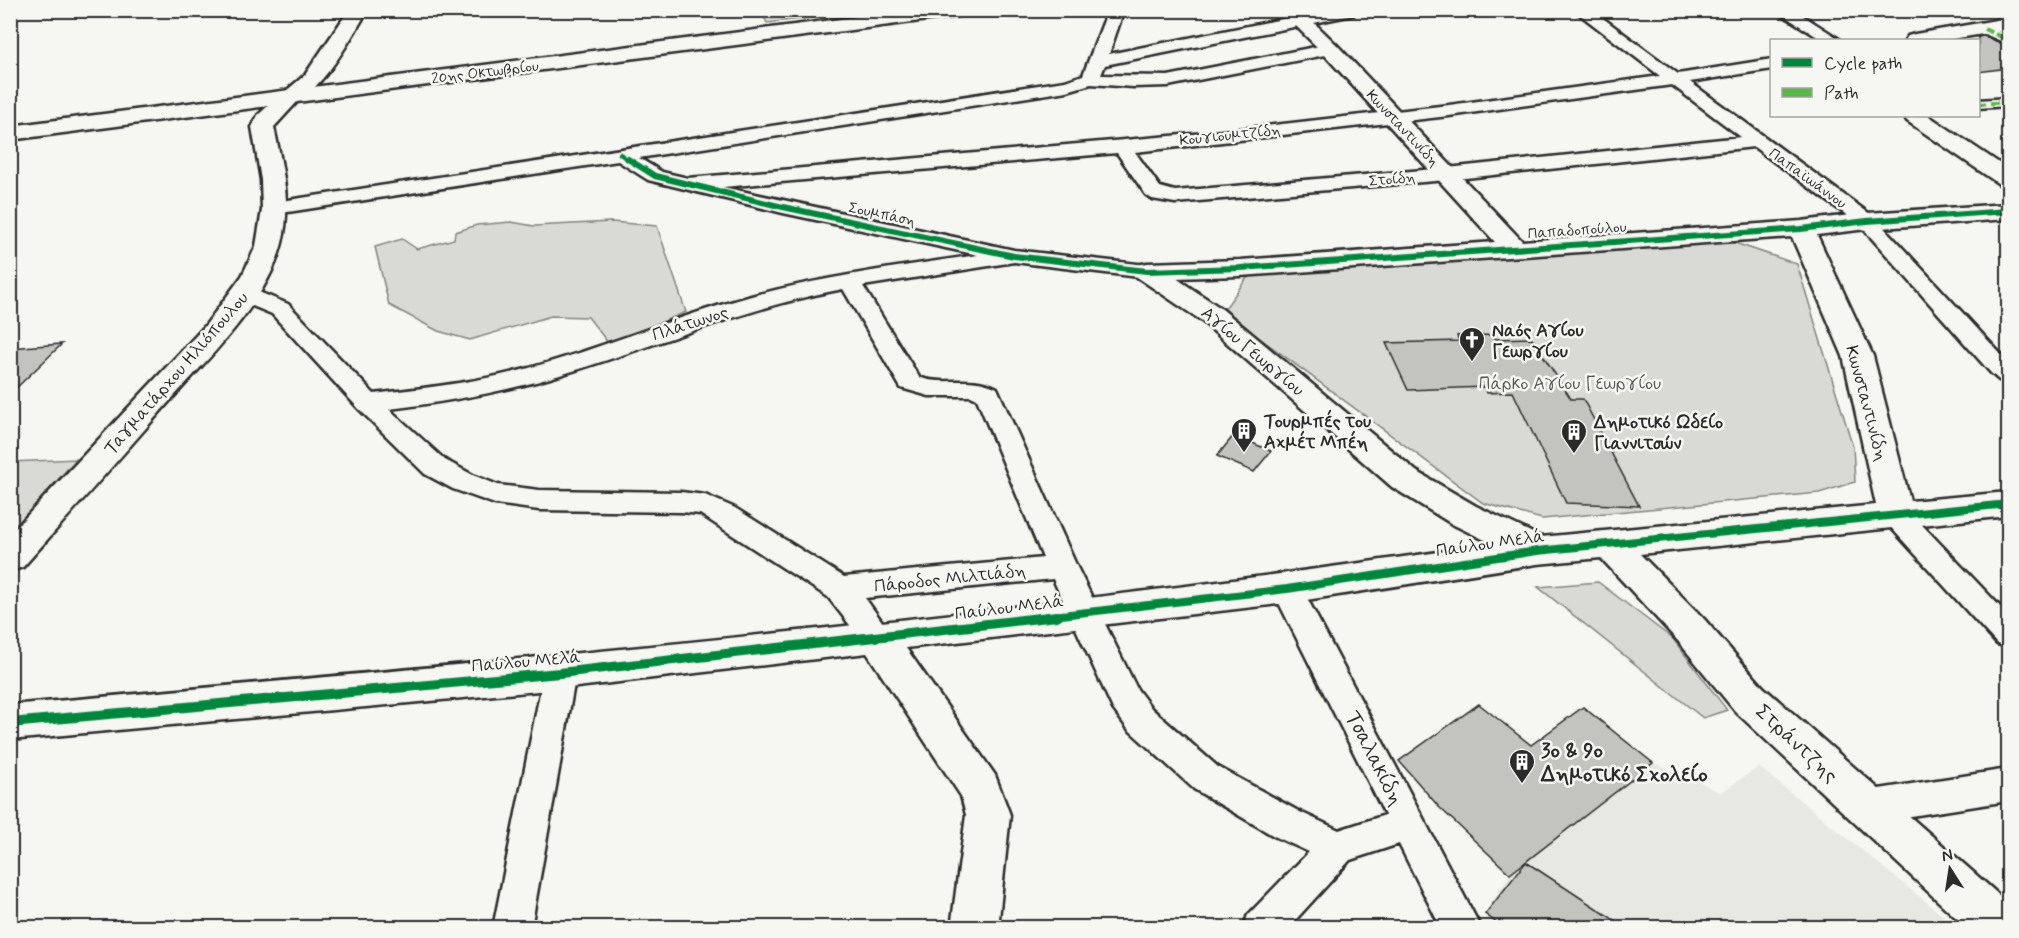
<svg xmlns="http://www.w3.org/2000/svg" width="2019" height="938" font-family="Mynerve,sans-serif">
  <rect width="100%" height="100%" fill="#f6f6f2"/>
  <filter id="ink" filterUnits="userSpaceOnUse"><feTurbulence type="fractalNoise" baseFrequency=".0167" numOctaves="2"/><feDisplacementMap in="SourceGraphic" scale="12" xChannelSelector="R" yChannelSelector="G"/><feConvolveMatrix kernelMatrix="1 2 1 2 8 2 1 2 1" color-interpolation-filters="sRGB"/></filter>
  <g filter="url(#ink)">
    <polygon fill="#e7e7e3" points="1583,707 1653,763 1698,781 1720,793 1759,767 1957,927 1502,927 1485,914 1510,874 1531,745"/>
    <g fill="#d9d9d5" stroke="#828280" stroke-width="1.5">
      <polygon points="761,11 867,11 767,23"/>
      <polygon points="511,222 534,226 611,222 657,226 686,312 609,344 588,317 551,316 470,340 438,331 389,305 375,247 402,239 417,249 454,239 455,232 477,225"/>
      <polygon points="1723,239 1797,264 1853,447 1855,482 1819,493 1542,519 1483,503 1223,311 1252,271"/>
      <polygon points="76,459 11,533 11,462"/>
      <polygon points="1598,582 1673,639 1727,710 1703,718 1538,587"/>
    </g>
    <g fill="#c3c3c0" stroke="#2b2b2b" stroke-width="1.5">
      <polygon points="1984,36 2008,46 2008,68 1978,72 1978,37"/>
      <polygon points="1493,335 1496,339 1532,338 1571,399 1583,399 1639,506 1566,503 1513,392 1487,393 1484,387 1408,390 1386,343 1459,341 1457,336"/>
      <polygon points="62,344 10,394 10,348"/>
      <polygon points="1234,435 1271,451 1254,472 1217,456"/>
      <polygon points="1479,704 1531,745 1583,707 1653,763 1510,874 1439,807 1399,761"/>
      <polygon points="1526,862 1625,927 1502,927 1485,914"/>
    </g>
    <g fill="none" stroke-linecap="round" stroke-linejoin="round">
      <defs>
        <g id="pedestrian">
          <polygon points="1984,25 2008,36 2008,44 1980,32 1978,29 1980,26"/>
          <polygon points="2008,98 2008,106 1978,108 1978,100"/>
        </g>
        <g id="minor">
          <path d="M1108 10H1124L1109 54 1327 10H1360L1353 15 1105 65 1101 75 1168 76 1330 44 1336 46 1338 49 1330 54 1168 86 1133 87 1091 84 1067 91 639 158 662 172 688 178 1205 133 1449 105 1660 76 1574 10H1592L1678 74 1772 59V69L1690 82 1874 217 2008 362V382L1999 380 1991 373 1860 225 1754 147 1447 180 1175 203 1152 199 1146 195 1117 153 723 187 1014 250 1155 266 1158 271 1155 276 1147 278 1014 262 863 286 919 377C943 387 970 374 997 388L1077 567 1137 689 1152 709 1218 767 1300 812 1339 830 1385 815 1272 589 1276 581 1287 577 1298 581 1481 928H1441L1399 844 1350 860 1288 928H1243L1248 915 1309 852 1274 836 1194 789 1128 729 1113 709 1053 579 865 598 894 638 889 647 878 651 867 647 828 597 700 514 681 512 539 510 495 504 453 489 425 474 359 409 272 314 238 300 235 295 238 290 246 288 254 290 288 304 374 394C423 388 473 383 522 370 601 349 676 316 755 295 828 276 903 266 978 255L783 213 648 180 618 161 275 214 268 212 265 208 268 204 275 202 1065 81 1083 75ZM1672 85 1741 137 1447 168 1175 191 1160 187 1135 152 1449 116ZM843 289 901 388 929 396H971L977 399 1043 558 844 577 735 508 705 495 681 492 539 490 498 485 473 475 445 460 389 409C444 402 498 393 550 378 649 349 742 308 843 289Z"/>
          <polygon points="1775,10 1794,10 1841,40 1822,40"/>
          <polygon points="1896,505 1906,508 2008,615 2008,647 1997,644 1886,522 1882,515 1886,508"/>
          <polygon points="560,660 571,664 576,673 531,928 493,928 544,673 549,664"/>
          <polygon points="2008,769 2008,801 1866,823 1853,818 1848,807 1853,796 1866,791"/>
        </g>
        <g id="tertiary">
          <path d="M349 10H368C353 34 314 109 282 102L279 97 305 75Z"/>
          <path d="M1280 10H1301L1337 45 1522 241 1801 221 1867 213 2008 204V219L1867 229 1817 235 1873 356 1910 501 2008 492V516L1640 554 1704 619 1763 687 2008 903V928H1967L1735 711 1678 641 1601 558 1537 564 1287 603 906 648 995 775 1010 815 998 928H951L966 815 961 796 867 653 560 689 10 740V705C505 662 1001 617 1493 544L1452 524 1392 487 1202 321 1137 277 1134 271 1137 265 1147 263 1240 260 1495 242 1323 53ZM1792 237 1843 356 1876 505 1541 537 1476 506 1416 471 1222 309 1176 278 1240 276Z"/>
        </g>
        <g id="secondary">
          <path d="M911 10H968L966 14 959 16 297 102 274 127C282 166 292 204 282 243 267 303 207 359 167 404 119 459 71 513 23 567L10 571V534L205 326 242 276 256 246 262 210 261 180 252 127 258 115 268 106 10 140V126Z"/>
          <polygon points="2008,18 2008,30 1946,40 1905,40 1908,36 1915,34"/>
          <polygon points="1904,116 1929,116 2008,169 2008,186 1999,184 1907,121"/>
        </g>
      </defs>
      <use href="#pedestrian" stroke="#2b2b2b" stroke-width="5"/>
      <use href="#minor" stroke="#2b2b2b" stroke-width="5"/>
      <use href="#tertiary" stroke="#2b2b2b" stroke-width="5"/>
      <use href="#secondary" stroke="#2b2b2b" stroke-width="5"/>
      <use href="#pedestrian" fill="#f6f6f2" fill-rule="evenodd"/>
      <use href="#minor" fill="#f6f6f2" fill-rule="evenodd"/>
      <use href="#tertiary" fill="#f6f6f2" fill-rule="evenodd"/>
      <use href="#secondary" fill="#f6f6f2" fill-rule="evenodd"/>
      <g stroke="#58b947" stroke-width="4" stroke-dasharray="8 4" stroke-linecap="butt">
        <polyline points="1984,29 2008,40"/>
        <polyline points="1978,104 2008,102"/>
      </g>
      <defs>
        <polyline id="cycleway-far3" points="620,154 630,161"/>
        <polyline id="cycleway-far2" points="628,159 655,176 783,207 1014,256 1147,271 1240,268 1801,229 1867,221 2008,211"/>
        <polyline id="cycleway-far1" points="1044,617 1287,589 1537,551 2008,504"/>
        <polyline id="cycleway" points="10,723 560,673 1057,616"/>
      </defs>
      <use href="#cycleway-far3" stroke="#f6f6f2" stroke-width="7"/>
      <use href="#cycleway-far2" stroke="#f6f6f2" stroke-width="9"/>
      <use href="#cycleway-far1" stroke="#f6f6f2" stroke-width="11"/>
      <use href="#cycleway" stroke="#f6f6f2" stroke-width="14"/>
      <use href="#cycleway-far3" stroke="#00873e" stroke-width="4.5"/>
      <use href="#cycleway-far2" stroke="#00873e" stroke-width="6"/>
      <use href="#cycleway-far1" stroke="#00873e" stroke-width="8"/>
      <use href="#cycleway" stroke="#00873e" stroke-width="10"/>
    </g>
  </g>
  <defs>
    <symbol id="church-pin" viewBox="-11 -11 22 30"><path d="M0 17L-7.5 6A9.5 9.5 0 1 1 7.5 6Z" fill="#2b2b2b" stroke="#f6f6f2"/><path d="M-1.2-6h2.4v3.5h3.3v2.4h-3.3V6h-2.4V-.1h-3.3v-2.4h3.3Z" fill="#fff"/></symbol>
    <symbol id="building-pin" viewBox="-11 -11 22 30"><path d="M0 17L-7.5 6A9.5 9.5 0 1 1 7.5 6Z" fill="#2b2b2b" stroke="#f6f6f2"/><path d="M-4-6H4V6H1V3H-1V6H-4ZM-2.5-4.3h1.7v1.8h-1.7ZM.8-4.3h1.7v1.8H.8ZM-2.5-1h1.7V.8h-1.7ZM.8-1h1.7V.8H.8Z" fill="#fff"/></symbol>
  </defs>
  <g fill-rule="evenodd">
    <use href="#church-pin" x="1457" y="325" width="30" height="40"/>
    <use href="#building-pin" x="1229" y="416" width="30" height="40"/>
    <use href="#building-pin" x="1559" y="417" width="30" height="40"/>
    <use href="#building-pin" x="1507" y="747" width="30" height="40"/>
  </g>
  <g text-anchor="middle" stroke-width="5" stroke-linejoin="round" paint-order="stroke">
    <g font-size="15" fill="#2b2b2b" stroke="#f6f6f2">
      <text transform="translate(485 72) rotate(-7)" y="5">20ης Οκτωβρίου</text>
      <text transform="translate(1403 128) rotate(47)" y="5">Κωνσταντινίδη</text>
      <text transform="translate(1230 135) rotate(-6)" y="5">Κουγιουμτζίδη</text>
      <text transform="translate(1808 178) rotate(36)" y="5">Παπαϊωάννου</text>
      <text transform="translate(1392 179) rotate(-5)" y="5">Στοίδη</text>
      <text transform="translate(882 214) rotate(12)" y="5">Σουμπάση</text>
      <text transform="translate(1577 230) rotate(-4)" y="5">Παπαδοπούλου</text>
    </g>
    <g font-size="18" fill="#2b2b2b" stroke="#f6f6f2">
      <text transform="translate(690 323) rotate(-18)" y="6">Πλάτωνος</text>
      <text transform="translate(1253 351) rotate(40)" y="6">Αγίου Γεωργίου</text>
      <text transform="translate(176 373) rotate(-49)" y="6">Ταγματάρχου Ηλιόπουλου</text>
      <text transform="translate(1867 403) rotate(75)" y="6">Κωνσταντινίδη</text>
      <text transform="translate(1490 543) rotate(-8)" y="6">Παύλου Μελά</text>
      <text transform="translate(950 578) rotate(-6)" y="6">Πάροδος Μιλτιάδη</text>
      <text transform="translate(1009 607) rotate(-7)" y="6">Παύλου Μελά</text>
      <text transform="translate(526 661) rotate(-5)" y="6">Παύλου Μελά</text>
    </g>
    <g font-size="18" font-weight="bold" fill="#2b2b2b" stroke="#f6f6f2" text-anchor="start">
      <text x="1492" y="336">Ναός Αγίου<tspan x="1492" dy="21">Γεωργίου</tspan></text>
      <text x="1264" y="427">Τουρμπές του<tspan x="1264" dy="21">Αχμέτ Μπέη</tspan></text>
      <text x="1594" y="428">Δημοτικό Ωδείο<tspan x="1594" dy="21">Γιαννιτσών</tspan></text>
    </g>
    <g font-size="18" fill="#565656" stroke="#f6f6f2">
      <text x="1570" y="389">Πάρκο Αγίου Γεωργίου</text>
    </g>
    <g font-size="21" fill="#2b2b2b" stroke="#f6f6f2">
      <text transform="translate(1797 743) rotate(43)" y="7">Στράντζης</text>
      <text transform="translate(1375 758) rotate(63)" y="7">Τσαλακίδη</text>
    </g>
    <g font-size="21" font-weight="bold" fill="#2b2b2b" stroke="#f6f6f2" text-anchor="start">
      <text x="1541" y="757">3ο &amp; 9ο<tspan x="1541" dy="24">Δημοτικό Σχολείο</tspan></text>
    </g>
  </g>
  <rect width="2019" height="938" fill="none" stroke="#f6f6f2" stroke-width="36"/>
  <rect x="18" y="18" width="1983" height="902" fill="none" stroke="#2b2b2b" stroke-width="2" filter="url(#ink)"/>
  <rect x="1770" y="39" width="210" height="78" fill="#f6f6f2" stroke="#a5a5a2" stroke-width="1.5"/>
  <rect x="1782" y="58" width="30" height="9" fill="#00873e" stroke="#a5a5a2" stroke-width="1.5"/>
  <text x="1824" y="69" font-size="18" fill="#2b2b2b">Cycle path</text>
  <rect x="1782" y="88" width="30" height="9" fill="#58b947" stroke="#a5a5a2" stroke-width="1.5"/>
  <text x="1824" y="99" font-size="18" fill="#2b2b2b">Path</text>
  <g transform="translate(1950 869) rotate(348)" stroke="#f6f6f2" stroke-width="4.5" paint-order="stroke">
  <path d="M0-4.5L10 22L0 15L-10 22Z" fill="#2b2b2b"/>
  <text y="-9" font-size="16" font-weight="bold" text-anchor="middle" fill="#2b2b2b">N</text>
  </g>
</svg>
